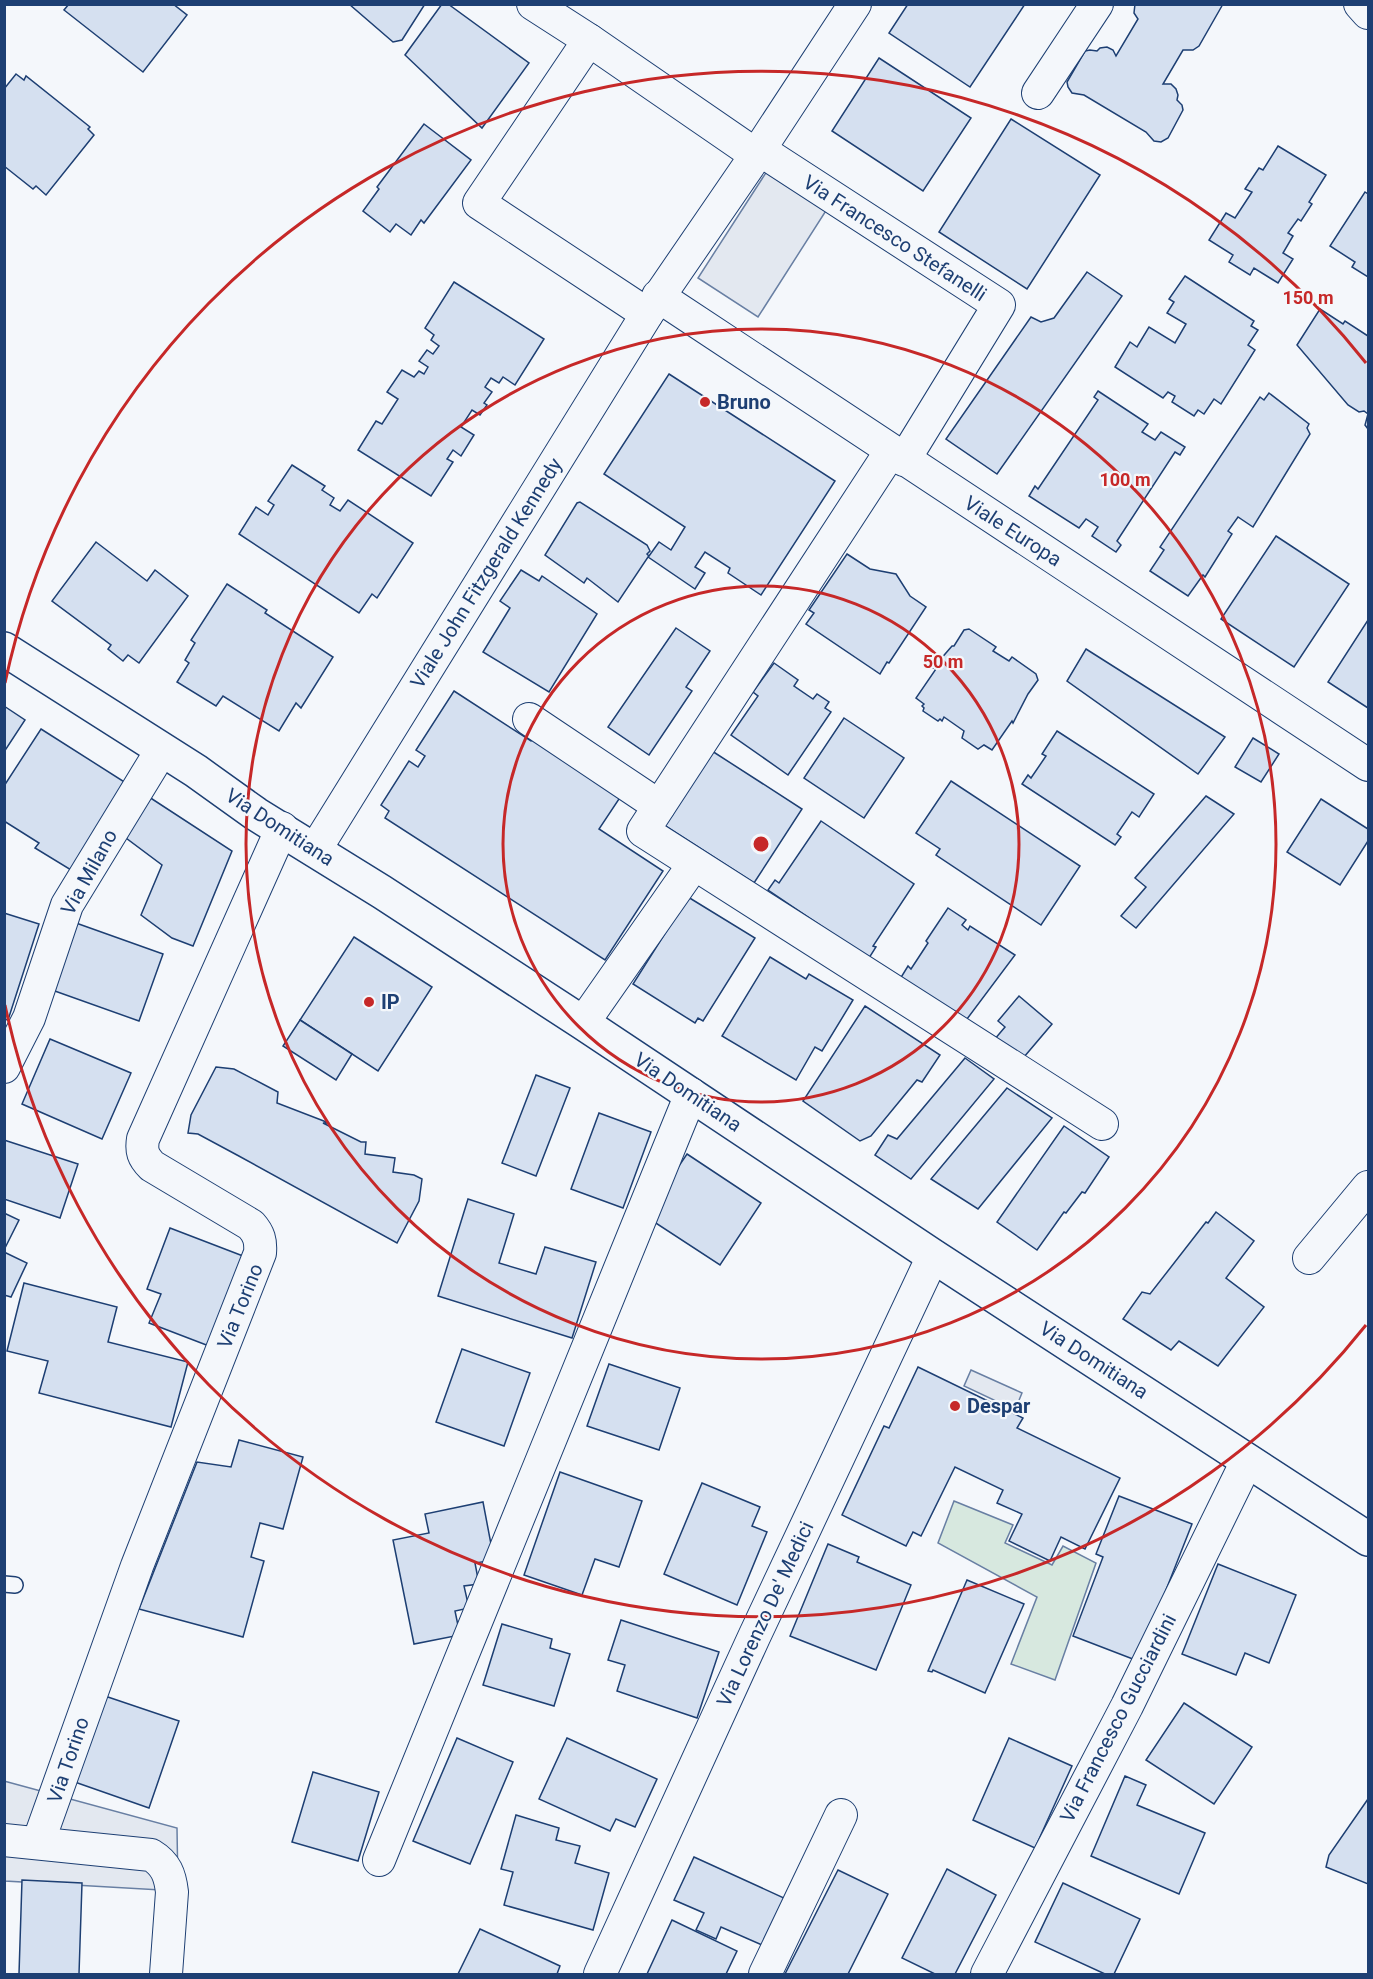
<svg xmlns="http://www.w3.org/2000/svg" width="1373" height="1979" font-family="Roboto,sans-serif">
  <rect width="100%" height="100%" fill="#f4f7fb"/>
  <polygon fill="#d7e8df" stroke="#687fa3" stroke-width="1.5" points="954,1501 1013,1525 1005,1543 1052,1565 1063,1546 1096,1563 1055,1680 1011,1664 1037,1597 938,1543"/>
  <g fill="#e3e8f0" stroke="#687fa3" stroke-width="1.5">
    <polygon points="769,168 829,206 758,317 698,278"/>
    <polygon points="971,1370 1022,1393 1015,1410 964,1386"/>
    <polygon points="4,1781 177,1828 178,1891 5,1881"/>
  </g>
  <g fill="#d5e0f0" stroke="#1d3f73" stroke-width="1.5">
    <polygon points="69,4 173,4 187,15 143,72 64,10"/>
    <polygon points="349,4 425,4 402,40 393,42"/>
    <polygon points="442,4 448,4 529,63 482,128 405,55"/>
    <polygon points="908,4 1025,4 970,87 889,33"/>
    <polygon points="1223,4 1199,46 1193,50 1183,50 1163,84 1171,84 1176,89 1178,95 1177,100 1182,105 1183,110 1168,138 1161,142 1154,141 1146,132 1084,95 1072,93 1068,87 1067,82 1085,51 1090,50 1097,51 1100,48 1107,47 1113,50 1116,56 1138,19 1134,13 1135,4"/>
    <polygon points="879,58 971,118 923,191 832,131"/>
    <polygon points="16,74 24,80 26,76 90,127 88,129 94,135 46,195 36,186 33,189 4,166 4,89"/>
    <polygon points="1011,119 1100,175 1027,289 939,232"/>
    <polygon points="424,124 471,160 424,223 421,220 411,235 396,224 390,232 363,211 379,189 377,187"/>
    <polygon points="1278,146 1326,175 1309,202 1312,204 1301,221 1298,219 1288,233 1293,236 1283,253 1293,259 1278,283 1254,268 1250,275 1229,262 1233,255 1209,240 1226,213 1235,218 1252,192 1245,189 1259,168 1263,170"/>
    <polygon points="1365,192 1368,194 1368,277 1352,267 1355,262 1330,246"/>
    <polygon points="1087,272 1122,296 997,474 946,439 1031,317 1041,322 1054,318"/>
    <polygon points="1185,276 1254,321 1251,326 1258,330 1248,345 1255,350 1221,404 1214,399 1204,414 1198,410 1194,416 1172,402 1175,396 1168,392 1163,398 1115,367 1130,342 1137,347 1149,327 1175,343 1186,324 1167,313 1174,302 1169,299"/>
    <polygon points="454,282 544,339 515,385 503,377 499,383 491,378 485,387 492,392 484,403 487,405 480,415 472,410 461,427 474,435 461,456 453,450 447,459 453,462 431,496 358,450 376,421 382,424 398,399 387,392 402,370 414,377 419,371 424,374 428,367 419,361 427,350 433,354 439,346 431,340 434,335 425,328"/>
    <polygon points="1320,309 1343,324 1345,321 1368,336 1368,429 1365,425 1368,414 1364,411 1359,412 1348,405 1297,345"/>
    <polygon points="669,374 835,481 761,595 728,573 730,568 705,552 695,567 705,573 695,589 648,557 618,602 587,578 584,583 545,555 577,503 580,502 647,545 650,551 647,554 649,556 659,542 671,550 685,527 604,474"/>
    <polygon points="1098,391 1148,424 1142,432 1155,440 1161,432 1185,447 1180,455 1175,452 1117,541 1121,545 1116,552 1092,536 1098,527 1086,519 1079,528 1029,496 1035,486 1038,489 1098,400 1094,397"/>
    <polygon points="1269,393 1309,424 1307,428 1310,434 1253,527 1238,517 1228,531 1232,534 1205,577 1203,575 1188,596 1150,571 1164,550 1160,547 1260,397 1264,400"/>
    <polygon points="292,465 325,486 322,490 334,498 330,505 340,511 348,500 413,543 377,598 372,594 359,613 239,534 256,507 268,515 274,505 268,501"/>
    <polygon points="1276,536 1349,584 1294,667 1221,619"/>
    <polygon points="96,542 147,581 155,570 188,596 139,663 128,655 123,661 108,649 111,645 52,601"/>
    <polygon points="847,554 870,569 896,574 910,596 926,607 889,663 887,662 880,674 806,624 814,613 809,610"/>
    <polygon points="521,570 539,581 542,576 597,614 549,692 483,652 510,608 500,601"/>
    <polygon points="227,584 267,610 265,613 333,657 301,708 296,703 279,731 223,696 216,706 177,682 189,663 185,660 195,643 191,640"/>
    <polygon points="1368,620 1368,708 1328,682"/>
    <polygon points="676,628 710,651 686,687 692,691 649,755 608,727"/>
    <polygon points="969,629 996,647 993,651 1009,661 1012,657 1036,674 1038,680 1028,694 1013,723 1012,721 992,750 984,745 978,749 962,738 964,731 944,717 942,721 940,719 938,721 923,711 924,708 922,706 924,704 916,698 936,669 933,668 952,646 954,646 964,630"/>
    <polygon points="1086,649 1225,737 1198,774 1067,681"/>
    <polygon points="774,663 798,680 794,686 813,699 817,694 829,702 825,708 831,712 788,775 731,735 758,696 753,692"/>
    <polygon points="454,691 531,741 534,735 623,793 599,829 663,871 605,960 385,818 389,811 381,805 409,761 418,767 425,756 416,750"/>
    <polygon points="4,706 25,720 4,752"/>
    <polygon points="844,718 904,758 864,818 804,778"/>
    <polygon points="41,729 126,783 71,870 35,848 39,843 4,821 4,786"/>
    <polygon points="1057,731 1154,794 1139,817 1132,812 1117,834 1121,837 1115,845 1022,784 1028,775 1031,778 1046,756 1042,754"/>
    <polygon points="1253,738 1279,754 1261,782 1235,767"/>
    <polygon points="712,751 802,809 754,883 664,825"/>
    <polygon points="951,781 1080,866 1041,925 936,855 940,849 916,833"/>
    <polygon points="146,795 232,851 193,946 172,938 141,915 162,865 126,838"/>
    <polygon points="1206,796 1234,814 1136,928 1121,916 1146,887 1135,878"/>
    <polygon points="1321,799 1368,829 1368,841 1340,885 1287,852"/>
    <polygon points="821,821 914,884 873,946 876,947 869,958 768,890 775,880 779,883"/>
    <polygon points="688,897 755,938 703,1021 698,1018 695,1023 633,984"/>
    <polygon points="948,908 966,920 962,925 968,930 970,926 1015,955 964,1023 900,979 908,966 911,969 928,943 926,941"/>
    <polygon points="4,913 39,924 8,1020 4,1019"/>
    <polygon points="76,923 163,954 139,1021 52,990"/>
    <polygon points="354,937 432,987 378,1071 300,1020"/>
    <polygon points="770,957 806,979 809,974 853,1000 822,1051 815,1047 796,1080 722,1036"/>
    <polygon points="1019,996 1052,1024 1024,1057 994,1040 1005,1027 998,1021"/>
    <polygon points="865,1006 940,1055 922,1082 917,1080 871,1136 860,1141 803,1101"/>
    <polygon points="300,1020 352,1054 336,1080 283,1046"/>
    <polygon points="50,1039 131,1073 102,1139 22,1104"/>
    <polygon points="965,1058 994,1079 911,1179 875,1155 888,1135 897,1139"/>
    <polygon points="216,1067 234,1069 278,1092 277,1103 329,1123 323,1123 361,1142 366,1142 365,1154 395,1158 393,1172 414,1175 422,1179 419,1201 397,1243 237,1155 198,1134 188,1133 191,1115"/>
    <polygon points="536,1075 570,1088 536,1176 502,1163"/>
    <polygon points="1007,1088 1052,1118 978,1209 931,1179"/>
    <polygon points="599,1113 651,1132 623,1208 571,1189"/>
    <polygon points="1064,1126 1109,1157 1085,1193 1082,1192 1066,1213 1064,1212 1037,1250 997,1222"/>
    <polygon points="4,1140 78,1164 60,1218 4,1199"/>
    <polygon points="687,1154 761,1203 720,1265 645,1216"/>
    <polygon points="468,1199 514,1214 499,1263 536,1274 545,1247 596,1262 572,1338 438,1296"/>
    <polygon points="1216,1212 1254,1241 1226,1278 1264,1307 1218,1366 1179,1341 1171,1350 1123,1319 1142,1292 1150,1294 1206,1222 1208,1223"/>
    <polygon points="4,1213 19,1220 4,1250"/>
    <polygon points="170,1228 243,1256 209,1346 149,1323 161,1294 147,1289"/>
    <polygon points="4,1252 27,1263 11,1297 4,1295"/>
    <polygon points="24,1283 117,1307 108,1342 188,1362 171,1427 39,1393 48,1361 7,1351"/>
    <polygon points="462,1349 530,1373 504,1446 436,1422"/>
    <polygon points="609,1364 680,1388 659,1450 587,1426"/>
    <polygon points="918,1367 1023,1418 1017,1428 1120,1478 1085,1549 1061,1537 1050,1561 1009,1541 1022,1514 997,1503 1003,1490 955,1467 921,1536 913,1532 906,1546 842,1515 884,1426 889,1428"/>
    <polygon points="239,1440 303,1457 283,1529 260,1523 251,1557 264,1561 243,1637 139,1609 197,1462 231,1467"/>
    <polygon points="560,1472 642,1501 619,1567 595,1559 582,1595 524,1575"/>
    <polygon points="702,1483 760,1507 752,1526 767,1532 737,1605 664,1574"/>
    <polygon points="1119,1496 1192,1524 1138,1661 1073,1636 1103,1557 1096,1554"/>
    <polygon points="483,1502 494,1560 475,1563 479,1584 464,1586 469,1608 455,1611 460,1635 414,1644 393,1540 429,1533 425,1514"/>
    <polygon points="828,1544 859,1557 857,1562 911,1585 876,1670 790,1636"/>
    <polygon points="1218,1564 1296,1595 1269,1663 1245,1653 1236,1675 1182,1654"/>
    <polygon points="967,1580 1024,1604 985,1693 933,1670 932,1672 928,1671"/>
    <polygon points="621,1620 719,1652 697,1718 617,1691 625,1665 608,1660"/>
    <polygon points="502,1624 552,1639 550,1648 570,1654 554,1706 483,1685"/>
    <polygon points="99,1694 179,1721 149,1808 69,1780"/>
    <polygon points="1184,1703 1252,1747 1214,1804 1146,1760"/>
    <polygon points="457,1738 513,1762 470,1864 413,1841"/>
    <polygon points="567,1738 657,1779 635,1827 616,1819 610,1831 539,1799"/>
    <polygon points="1009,1738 1072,1766 1035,1848 973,1820"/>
    <polygon points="313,1772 379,1792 358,1861 292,1842"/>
    <polygon points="1125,1776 1146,1785 1137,1805 1205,1833 1179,1894 1091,1856"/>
    <polygon points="1368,1799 1368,1884 1326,1867 1329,1855"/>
    <polygon points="516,1815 559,1828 556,1840 580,1846 575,1863 609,1873 593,1930 504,1905 513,1872 501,1869"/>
    <polygon points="694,1857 784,1898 762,1945 721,1927 716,1939 696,1930 704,1913 674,1900"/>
    <polygon points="947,1869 996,1895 955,1974 935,1974 902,1958"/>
    <polygon points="838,1870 888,1894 848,1974 785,1974"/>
    <polygon points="22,1880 82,1883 79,1974 19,1974"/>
    <polygon points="1063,1883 1140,1919 1114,1974 1105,1974 1035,1942"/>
    <polygon points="672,1920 737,1951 726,1974 647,1974"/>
    <polygon points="480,1929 560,1966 557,1974 458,1974"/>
  </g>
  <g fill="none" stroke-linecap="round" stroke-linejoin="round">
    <defs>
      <polyline id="lane" points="4,1584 15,1585"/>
      <g id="street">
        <polyline points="533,4 589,40 756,155"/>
        <polyline points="1360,4 1368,13"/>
        <polyline points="589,40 479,203 647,314"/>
        <polyline points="1038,93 1097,4"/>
        <polyline points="760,150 999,305 904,460"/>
        <polyline points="658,296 1368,765"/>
        <polyline points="891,451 643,831 1102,1124"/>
        <polyline points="529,719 659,806"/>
        <polyline points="315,850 647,314 756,155 855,4"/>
        <polyline points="583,1023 694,864"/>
        <polyline points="4,1067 29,1018 67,905 161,751"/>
        <polyline points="1309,1258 1368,1187"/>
        <path d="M4 1840 151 1855C166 1864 170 1875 172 1892L166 1974"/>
        <path d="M38 1843 137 1566 260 1253C261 1241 259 1234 251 1225L152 1166C143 1157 141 1151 143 1139L282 828"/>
        <polyline points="379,1860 691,1094"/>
        <polyline points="600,1974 754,1637 933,1256"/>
        <polyline points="765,1974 841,1815"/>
        <polyline points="987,1974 1127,1706 1247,1461"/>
      </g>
      <polyline id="primary" points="4,649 196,771 256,814 382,892 583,1023 933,1256 1368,1539"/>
    </defs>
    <use href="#lane" stroke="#1d3f73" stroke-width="18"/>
    <use href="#street" stroke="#1d3f73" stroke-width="34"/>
    <use href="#primary" stroke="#1d3f73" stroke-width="36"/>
    <use href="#lane" stroke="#f4f7fb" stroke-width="15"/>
    <use href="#street" stroke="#f4f7fb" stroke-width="32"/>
    <use href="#primary" stroke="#f4f7fb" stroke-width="33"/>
  </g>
  <g fill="none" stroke="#c62828" stroke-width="3">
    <circle cx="761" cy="844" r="258"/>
    <circle cx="761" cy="844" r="515"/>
    <path d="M1366 1325A773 773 0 0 1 5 1005M5 683A773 773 0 0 1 1366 363"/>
  </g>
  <g fill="#c62828" stroke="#f4f7fb" stroke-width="2">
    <circle cx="705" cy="402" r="6"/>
    <circle cx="369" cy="1002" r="6"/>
    <circle cx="955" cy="1406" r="6"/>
  </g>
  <g text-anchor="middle" stroke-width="4.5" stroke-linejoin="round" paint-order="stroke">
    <g font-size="20" fill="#1d3f73" stroke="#f4f7fb">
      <text transform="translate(895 238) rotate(33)" y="7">Via Francesco Stefanelli</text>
      <text transform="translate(1013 531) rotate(33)" y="7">Viale Europa</text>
      <text transform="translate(486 573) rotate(-58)" y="7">Viale John Fitzgerald Kennedy</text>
      <text transform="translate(280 827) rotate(33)" y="7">Via Domitiana</text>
      <text transform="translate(89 872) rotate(-61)" y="7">Via Milano</text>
      <text transform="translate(688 1092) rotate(34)" y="7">Via Domitiana</text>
      <text transform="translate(240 1306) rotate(-68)" y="7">Via Torino</text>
      <text transform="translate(1094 1360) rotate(33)" y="7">Via Domitiana</text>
      <text transform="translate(765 1614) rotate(-65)" y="7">Via Lorenzo De' Medici</text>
      <text transform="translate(1118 1718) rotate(-63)" y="7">Via Francesco Gucciardini</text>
      <text transform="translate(68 1760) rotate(-71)" y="7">Via Torino</text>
    </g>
    <g font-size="20" font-weight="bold" fill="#1d3f73" stroke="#f4f7fb" text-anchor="start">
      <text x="717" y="409">Bruno</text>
      <text x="381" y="1009">IP</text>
      <text x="967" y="1413">Despar</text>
    </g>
  </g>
  <circle cx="761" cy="844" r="9" fill="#c62828" stroke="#f4f7fb" stroke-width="3"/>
  <g font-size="18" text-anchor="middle" font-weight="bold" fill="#c62828" stroke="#f4f7fb" stroke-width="4.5" stroke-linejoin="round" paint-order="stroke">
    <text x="1308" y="304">150 m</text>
    <text x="1125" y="486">100 m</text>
    <text x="943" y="668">50 m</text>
  </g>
  <rect width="1373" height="1979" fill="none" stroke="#1d3f73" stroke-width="12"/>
</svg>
